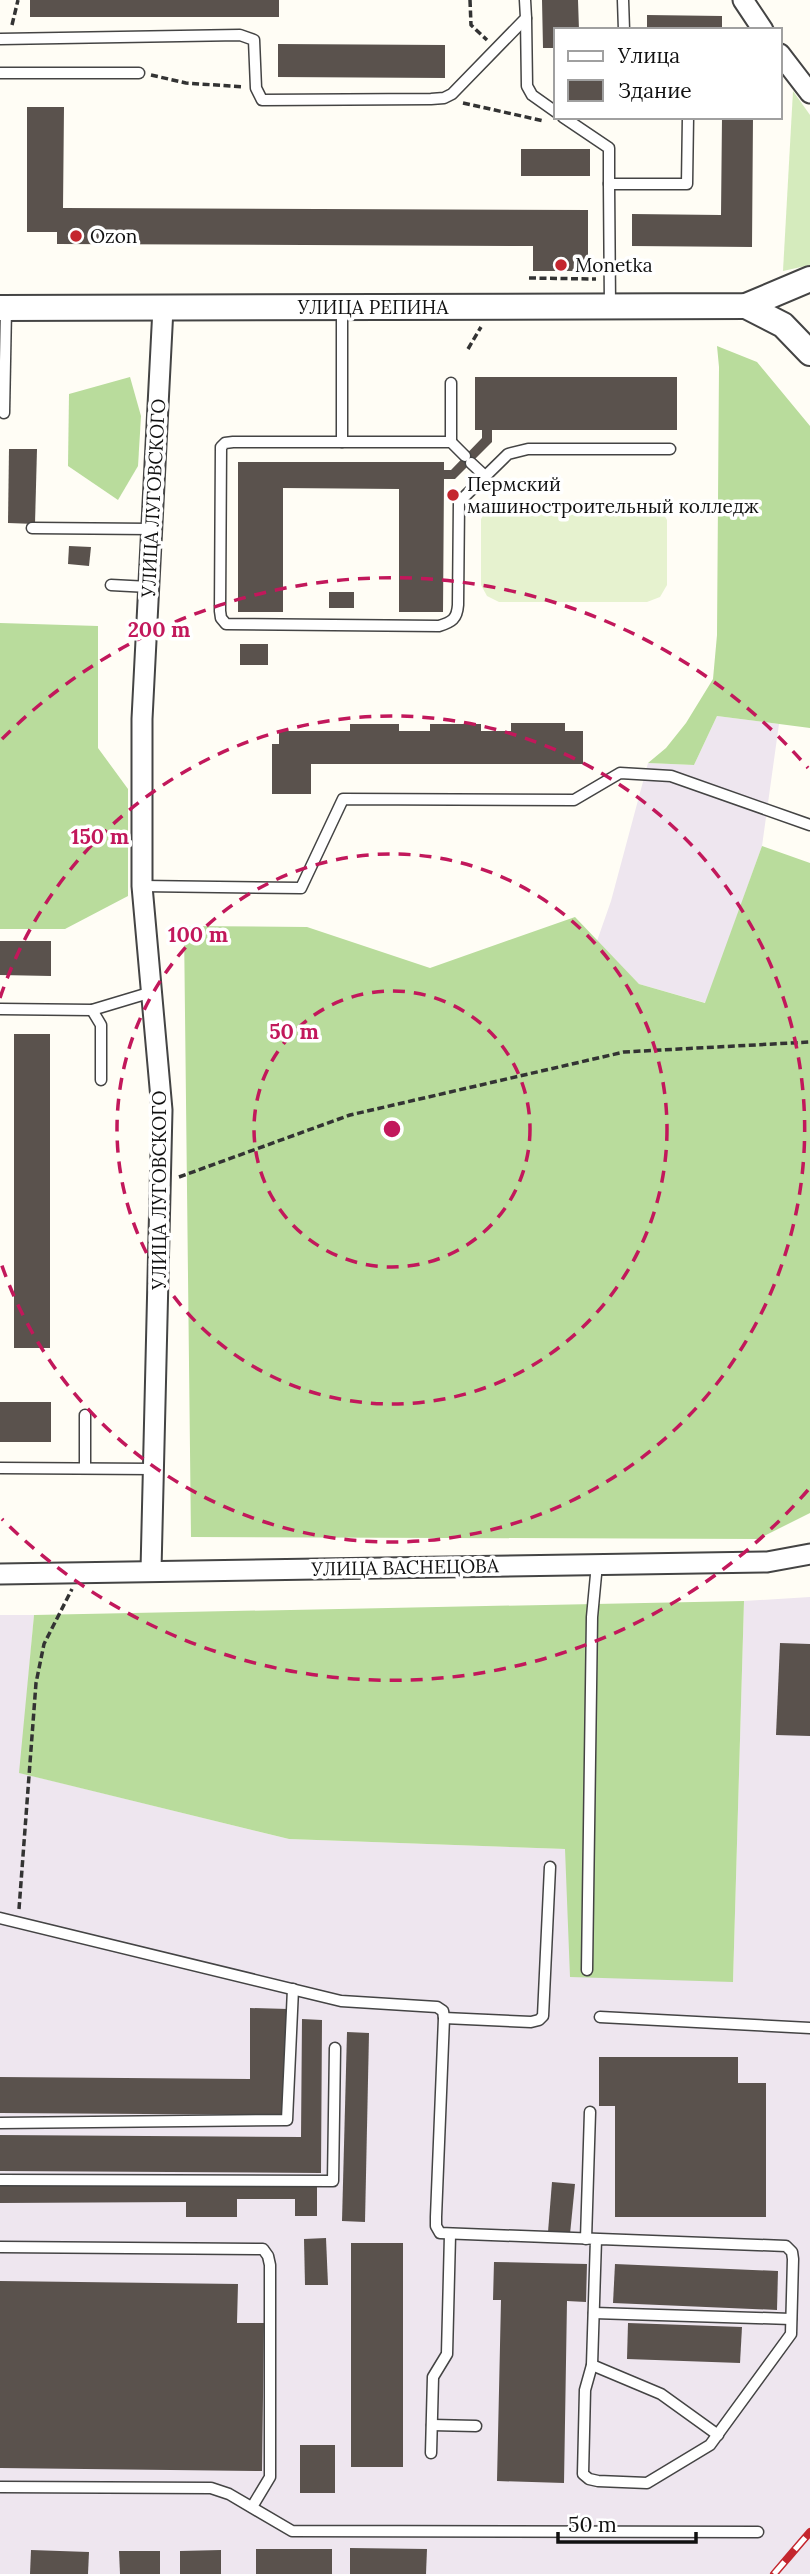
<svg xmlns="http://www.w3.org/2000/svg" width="810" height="2574" font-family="Lora,serif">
  <rect width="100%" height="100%" fill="#fffdf5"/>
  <g fill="#eee6ef">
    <polygon points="717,716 779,724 762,846 706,1003 639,984 597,941 611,901 648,763 694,765"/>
    <polygon points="810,1597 810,2574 0,2574 0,1615 34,1615 20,1773 289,1839 565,1849 733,1982 744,1601"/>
  </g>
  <polygon fill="#d5ebbd" points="793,91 810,115 810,265 783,271"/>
  <g fill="#b9dc9c">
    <polygon points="717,346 757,362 810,426 810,728 717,716 694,765 648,763 666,748 686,723 713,679 717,635 719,367"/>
    <polygon points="130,377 141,416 138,466 118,500 68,466 69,394"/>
    <polygon points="0,623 98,626 98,748 128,789 128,896 65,929 0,929"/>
    <polygon points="762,846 810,863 810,1513 758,1539 191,1537 184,926 307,927 430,968 575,917 639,984 705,1003"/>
    <polygon points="744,1601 733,1982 570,1977 565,1849 289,1839 19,1773 34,1615"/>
  </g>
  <polygon fill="#e6f2cf" points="500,503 648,503 660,508 667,520 667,585 660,597 647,602 499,602 487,596 481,585 481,519 488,508"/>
  <g fill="#5a524d">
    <rect x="30" y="0" width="249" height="17"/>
    <polygon points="542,0 578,0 579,30 556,30 556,48 543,48"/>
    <polygon points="647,15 722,16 722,30 647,30"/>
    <polygon points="278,44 445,45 445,78 278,77"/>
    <polygon points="27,107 64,107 63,208 588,210 588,271 533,271 533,246 57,244 57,232 27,232"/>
    <polygon points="722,117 753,117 752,247 632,246 632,214 721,215"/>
    <rect x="521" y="149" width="69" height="27"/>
    <polygon points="475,377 677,377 677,430 492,430 492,442 455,479 444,479 443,612 399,612 399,489 283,488 283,612 238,612 238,462 444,462 444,470 451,470 482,438 482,430 475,430"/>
    <polygon points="9,449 37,449 35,524 8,523"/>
    <polygon points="69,546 91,547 89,566 68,564"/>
    <rect x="329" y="592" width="25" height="16"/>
    <rect x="240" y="644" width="28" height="21"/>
    <polygon points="511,723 565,723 565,731 583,731 583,764 311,764 311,794 272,794 272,744 279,744 279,731 350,731 350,724 399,724 399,731 430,731 430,724 481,724 481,731 511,731"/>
    <polygon points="0,941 51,941 51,976 0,975"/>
    <rect x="14" y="1034" width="36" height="314"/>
    <rect x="0" y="1402" width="51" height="40"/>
    <polygon points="780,1643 810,1644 810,1736 776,1735"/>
    <polygon points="250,2008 288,2009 287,2115 0,2113 0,2077 250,2079"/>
    <polygon points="302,2019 322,2020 321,2173 0,2171 0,2135 301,2137"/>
    <polygon points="347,2032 369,2033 365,2222 342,2221"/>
    <polygon points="599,2057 738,2057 738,2083 766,2083 766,2217 615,2217 615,2106 599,2106"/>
    <polygon points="0,2182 317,2182 317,2216 295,2216 295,2199 237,2199 237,2217 186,2217 186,2202 0,2203"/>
    <polygon points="552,2182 575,2184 570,2234 548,2232"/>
    <polygon points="326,2238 328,2285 305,2285 304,2239"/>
    <rect x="351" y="2243" width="52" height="224"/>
    <polygon points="494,2262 587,2264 586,2302 567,2301 564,2483 497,2481 501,2300 493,2300"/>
    <polygon points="615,2264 778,2271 777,2310 613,2303"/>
    <polygon points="0,2281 238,2284 237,2323 264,2323 262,2471 0,2468"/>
    <polygon points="628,2323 742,2327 740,2363 627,2359"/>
    <rect x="300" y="2445" width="35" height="48"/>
    <polygon points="350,2548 427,2549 426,2574 350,2574"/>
    <rect x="256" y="2549" width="76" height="25"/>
    <polygon points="31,2550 89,2552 88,2574 30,2574"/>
    <polygon points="221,2550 221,2574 180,2574 180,2551"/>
    <polygon points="119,2551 160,2551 160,2574 120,2574"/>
  </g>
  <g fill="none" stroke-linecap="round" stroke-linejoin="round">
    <defs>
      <g id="service">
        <polyline points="623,0 624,30"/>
        <polyline points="526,18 527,86 532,95 556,112"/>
        <polyline points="0,39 240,35 254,40 256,88 262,100 431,99 444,98 452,94 526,18 525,0"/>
        <polyline points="0,73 139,73"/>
        <polyline points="563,117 609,148 609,184"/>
        <polyline points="610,306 609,184 687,184 688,117"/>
        <polyline points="342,308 342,442 451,442 465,456"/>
        <polyline points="451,383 451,442"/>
        <polyline points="4,413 6,309"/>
        <path d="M342 442H233L225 443 221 447 220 611 221 618 226 624 439 626C452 622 457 619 458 605L459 502 508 454 528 449H670"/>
        <polyline points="471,463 485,476"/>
        <polyline points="32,528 152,529"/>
        <polyline points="111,585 149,587"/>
        <polyline points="142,886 301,888 343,799 574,800 620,773 671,776 810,825"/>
        <polyline points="0,1009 92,1010 152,992"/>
        <polyline points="92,1010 101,1025 101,1080"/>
        <polyline points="0,1468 154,1469"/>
        <polyline points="85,1468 85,1415"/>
        <polyline points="0,1918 341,2001 437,2007 443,2011 444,2018 436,2217 436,2226 440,2233 786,2246 792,2252 793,2259 791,2334 710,2445 647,2483 598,2481 589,2479 583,2474 585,2390 592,2365 596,2239"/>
        <polyline points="587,1970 592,1617 597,1564"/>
        <polyline points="600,2017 810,2028"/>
        <polyline points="444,2018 531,2022 539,2020 543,2016 550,1867"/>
        <polyline points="0,2123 287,2120 293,1989"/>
        <polyline points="0,2180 333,2181 335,2048"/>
        <polyline points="586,2239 590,2112"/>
        <polyline points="0,2247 263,2249 268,2256 270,2265 270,2477 252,2507"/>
        <polyline points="594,2313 791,2319"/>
        <polyline points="592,2365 661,2394 718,2435"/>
        <polyline points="432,2425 476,2426"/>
        <polyline points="431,2453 433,2377 447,2354 450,2235"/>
        <polyline points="0,2487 211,2488 229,2494 292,2531 758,2532"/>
      </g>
      <g id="minor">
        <polyline points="743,0 763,30"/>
        <polyline points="780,54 810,93"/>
        <polyline points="151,1570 162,1110 142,886 142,719 163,308"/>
        <polyline points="0,1574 767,1562 810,1554"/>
      </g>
      <g id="tertiary">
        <polyline points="746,306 783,325 810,353"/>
        <polyline points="0,308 746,306 810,279"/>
      </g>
    </defs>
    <use href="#service" stroke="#444" stroke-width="13"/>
    <use href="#minor" stroke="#444" stroke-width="23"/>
    <use href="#tertiary" stroke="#444" stroke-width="28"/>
    <g stroke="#333" stroke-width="3.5" stroke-dasharray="7 3.5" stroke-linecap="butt">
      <polyline points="470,0 471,25 487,40"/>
      <polyline points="12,25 18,0"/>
      <polyline points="151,75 186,83 244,87"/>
      <polyline points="463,103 544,121"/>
      <polyline points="529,278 596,279"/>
      <polyline points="468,349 481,327"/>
      <polyline points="179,1177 350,1115 624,1052 810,1042"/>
      <polyline points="19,1909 36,1683 44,1644 72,1589"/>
    </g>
    <use href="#service" stroke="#fff" stroke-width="10"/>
    <use href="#minor" stroke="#fff" stroke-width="19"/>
    <use href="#tertiary" stroke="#fff" stroke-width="24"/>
    <defs>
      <polyline id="rail" points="774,2574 810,2532"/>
    </defs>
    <use href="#rail" stroke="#c4262e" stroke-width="8"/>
    <use href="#rail" stroke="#fff" stroke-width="5" stroke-dasharray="16" stroke-linecap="butt"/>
  </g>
  <g fill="none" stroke="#c2185b" stroke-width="3.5" stroke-dasharray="12 9">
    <circle cx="392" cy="1129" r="138"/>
    <circle cx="392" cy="1129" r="275"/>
    <path d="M0 998A413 413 0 1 1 0 1260"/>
    <path d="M808 1490A551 551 0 0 1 2 1519M2 739A551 551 0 0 1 808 768"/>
  </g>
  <g fill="#c4262e" stroke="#fff" stroke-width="2.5">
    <circle cx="76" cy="236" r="7"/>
    <circle cx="561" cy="265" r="7"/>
    <circle cx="453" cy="495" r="7"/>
  </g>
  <g text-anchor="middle" stroke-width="7" stroke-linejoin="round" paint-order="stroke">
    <g font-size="19" fill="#111" stroke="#fff" text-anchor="start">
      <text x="90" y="243">Ozon</text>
      <text x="575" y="272">Monetka</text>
      <text x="467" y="491">Пермский<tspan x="467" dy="22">машиностроительный колледж</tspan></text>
    </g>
    <g font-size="19" fill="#111" stroke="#fff">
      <text x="373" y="314">УЛИЦА РЕПИНА</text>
      <text transform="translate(153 498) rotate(-87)" y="7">УЛИЦА ЛУГОВСКОГО</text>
      <text transform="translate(159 1190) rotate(-90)" y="7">УЛИЦА ЛУГОВСКОГО</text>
      <text transform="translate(405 1567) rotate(-1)" y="7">УЛИЦА ВАСНЕЦОВА</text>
    </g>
  </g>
  <circle cx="392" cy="1129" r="10" fill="#c2185b" stroke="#fff" stroke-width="3.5"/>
  <g font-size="21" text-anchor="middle" font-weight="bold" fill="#c2185b" stroke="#fff" stroke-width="7" stroke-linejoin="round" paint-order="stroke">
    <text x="159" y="637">200 m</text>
    <text x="100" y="844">150 m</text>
    <text x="198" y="942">100 m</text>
    <text x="294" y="1039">50 m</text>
  </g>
  <rect x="554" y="28" width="228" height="91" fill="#ffffff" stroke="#a0a0a0" stroke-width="2"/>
  <rect x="568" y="51" width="35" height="10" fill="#ffffff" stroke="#a0a0a0" stroke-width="2"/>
  <text x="618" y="63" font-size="21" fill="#111111">Улица</text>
  <rect x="568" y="80" width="35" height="21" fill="#5a524d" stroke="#a0a0a0" stroke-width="2"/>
  <text x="618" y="98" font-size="21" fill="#111111">Здание</text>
  <path d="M558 2532v10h138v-10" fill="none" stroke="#111111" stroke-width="3.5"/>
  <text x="568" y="2532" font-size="21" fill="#111111" stroke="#ffffff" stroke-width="5" paint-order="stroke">50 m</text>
</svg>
